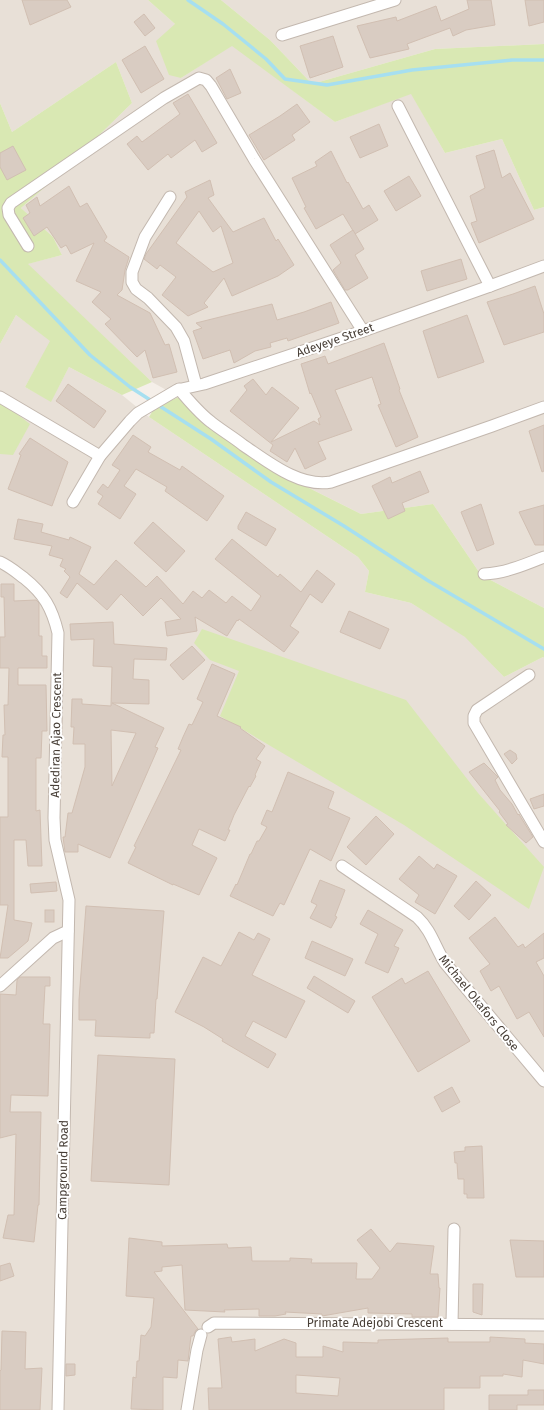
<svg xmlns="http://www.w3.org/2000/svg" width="544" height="1410" font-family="'Fira Sans',sans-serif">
  <rect width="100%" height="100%" fill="#f5efe9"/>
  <g fill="#e8e0d7">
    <polygon points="0,0 148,0 175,24 181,78 232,45 335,122 411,93 445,153 502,139 534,210 544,207 544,608 481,575 433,504 361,514 283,475 210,429 179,397 152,382 27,264 62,255 53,237 21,208 51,182 132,103 116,62 12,132 0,103"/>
    <polygon points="221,0 544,0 544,44 435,49 312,84 270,40"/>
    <polygon points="16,315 51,341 25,387 51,401 69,367 122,395 149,417 358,557 369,571 365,592 411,603 466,637 504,677 543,657 544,658 544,1410 0,1410 0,454 13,454 0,401 0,344"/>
  </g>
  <g fill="#d9e8b3">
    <polygon points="148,0 221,0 270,40 312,84 435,49 544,44 544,207 534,210 502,139 445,153 411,94 335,122 232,46 181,78 169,75 156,41 175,24"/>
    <polygon points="116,62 132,103 51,182 21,208 53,237 62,255 28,264 152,382 122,395 69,367 51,402 25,387 50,341 16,315 0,344 0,103 12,132"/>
    <polygon points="179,397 210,429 283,475 361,514 433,504 481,575 544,608 544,658 543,657 504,677 465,637 411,603 365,592 369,571 358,557 149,417 155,407"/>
    <polygon points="0,401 30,424 13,455 0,454"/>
    <polygon points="202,629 406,700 478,793 544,867 529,909 404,825 220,716 239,671 210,660 194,643"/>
  </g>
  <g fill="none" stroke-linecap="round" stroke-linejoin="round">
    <g stroke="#a6dff0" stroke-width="3.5">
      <polyline points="188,0 223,24 266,59 285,79 327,85 412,70 512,60 544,60"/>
      <polyline points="0,260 90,355 130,387 211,439 271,482 344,526 427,580 544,649"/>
    </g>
  </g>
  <g fill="#d9ccc2" stroke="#d1bfb2" fill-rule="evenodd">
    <polygon points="22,0 67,0 71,7 30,25"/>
    <polygon points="467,0 491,0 495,25 466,30 453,36 450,28 407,44 409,49 370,58 357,26 396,17 397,21 436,6 441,21 469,9"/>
    <polygon points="525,0 544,0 544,22 529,26"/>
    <polygon points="144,14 155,28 145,36 134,22"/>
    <polygon points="333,36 343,67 310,78 300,46"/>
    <polygon points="145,46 164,79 141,93 122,60"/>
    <polygon points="230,69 241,93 227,99 216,78"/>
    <polygon points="188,94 217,143 202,152 195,140 171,158 168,154 148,170 127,144 137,136 142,142 180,114 173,103"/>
    <polygon points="297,104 310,122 292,135 295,140 264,160 249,135 280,116"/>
    <polygon points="379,124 388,146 360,158 350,137"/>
    <polygon points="13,146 26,170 7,180 0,167 0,153"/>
    <polygon points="494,150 502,178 510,173 534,219 479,243 471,223 477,221 470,196 485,188 476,156"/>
    <polygon points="331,151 347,183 348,182 363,209 369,205 378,220 355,234 343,214 316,229 304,208 306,207 292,178 317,166 315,162"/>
    <polygon points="409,176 421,196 396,211 384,191"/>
    <path d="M210 180 214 195 208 198 233 232 264 218 276 241 278 239 294 265 278 276 232 296 224 278 204 303 208 307 188 316 162 295 176 277 160 265 157 269 144 259 146 254 187 197 185 192ZM199 211 213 232 221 226 233 263 213 272 176 243Z"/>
    <polygon points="69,186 80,207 87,203 107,237 104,241 129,257 125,270 122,290 117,295 150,313 165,345 169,344 177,372 153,378 145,350 137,357 105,324 111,319 92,302 101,292 76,281 94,243 71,254 66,245 61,248 47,227 34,236 23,218 30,213 26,205 37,197 40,206"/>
    <polygon points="353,230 364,249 355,255 368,278 348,290 345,290 333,270 341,263 330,245"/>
    <polygon points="461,259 467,279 427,291 421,271"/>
    <polygon points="535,286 544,314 544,332 504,345 487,302 513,294"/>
    <polygon points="331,302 339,323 288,341 287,338 270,343 271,347 255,351 234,363 230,350 203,359 193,331 202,328 196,323 272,304 277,320 304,312"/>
    <polygon points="467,315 484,362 438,378 423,331"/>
    <polygon points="384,343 400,389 399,390 418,437 396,447 378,405 381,404 372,377 335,390 352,430 318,442 326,459 305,469 295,448 287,462 270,451 273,445 230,411 247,390 244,386 253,379 266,395 272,387 299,408 271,442 314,421 320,425 318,419 321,417 311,393 310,394 301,364 325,356 328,364"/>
    <polygon points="68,384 106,411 94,428 56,401"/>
    <polygon points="544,425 544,471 542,472 529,431"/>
    <polygon points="133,435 151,447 148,452 180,470 182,466 224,496 207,521 165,491 167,487 136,469 124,486 136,494 120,519 98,504 103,496 97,492 103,484 108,488 120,470 112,465"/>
    <polygon points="30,438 68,462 52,506 8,489 21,455 19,454"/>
    <polygon points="420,471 429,492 402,503 405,511 388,519 372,486 390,477 392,483"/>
    <polygon points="481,504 494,544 477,551 461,512"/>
    <polygon points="544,505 544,545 535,545 519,512"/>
    <polygon points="246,512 276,529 266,546 238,529 238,526"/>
    <polygon points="18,519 43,524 41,532 69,540 70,537 91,547 79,574 94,585 116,560 146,587 157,576 183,604 193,591 202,598 209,590 226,603 232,596 251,611 261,596 215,559 232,539 278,577 280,574 301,592 317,570 335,584 322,603 310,594 290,626 299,632 284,652 239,619 238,621 237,620 227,636 195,617 197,631 167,636 165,622 181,619 161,598 143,616 121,594 107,610 77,583 67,598 60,593 70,577 64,571 66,569 60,566 63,559 49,555 52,546 14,539"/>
    <polygon points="153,522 185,551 166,572 134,543"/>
    <polygon points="1,584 14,584 14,601 36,600 39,603 39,636 42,636 42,656 47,656 47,668 18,668 18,685 46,685 47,731 42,731 41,758 36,758 36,811 40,810 42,866 28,866 26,840 14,840 14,920 32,923 28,941 8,958 0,958 8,905 0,905 0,817 8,817 8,757 2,757 3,735 5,735 4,705 8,705 9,668 0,668 0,637 5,637 4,597 1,597"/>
    <polygon points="349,611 389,629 380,649 340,632"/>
    <path d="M113 622 114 644 167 648 166 660 134 659 133 679 149 680V704L112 703 164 728 155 747 158 748 110 858 78 844V852H65L63 837H65L68 813H72L85 767V744H73L74 727H71L72 699H82V704L111 706 112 667 93 666 94 639 71 640 70 624ZM111 730 136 733 112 786Z"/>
    <polygon points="192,646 205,660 183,680 170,665"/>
    <polygon points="212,664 235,674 217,716 241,727 240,728 265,746 256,759 261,762 255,775 256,776 250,787 249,786 234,815 228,830 230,830 225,841 199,829 192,845 217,858 199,895 173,884 173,885 128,863 136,847 134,846 181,750 178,749 183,737 189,724 192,725 203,702 197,699"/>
    <polygon points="510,750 516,754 517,759 512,764 504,754"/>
    <polygon points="484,763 498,777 495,780 500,790 512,804 518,815 519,814 520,816 533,837 526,843 506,825 508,824 499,812 500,811 469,772"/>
    <polygon points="288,772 334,792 328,808 350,818 331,861 310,849 284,905 280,903 273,916 230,896 236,884 237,885 250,854 251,854 257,841 259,841 267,827 261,824 267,810 272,812"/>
    <polygon points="544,794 544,806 534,809 530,799"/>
    <polygon points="376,816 394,834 366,865 347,847"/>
    <polygon points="419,856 434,869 437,864 457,876 435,914 415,902 419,895 399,879"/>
    <polygon points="320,880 345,890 335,916 337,917 331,928 310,918 317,905 311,902"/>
    <polygon points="476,881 491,895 469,920 454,906"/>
    <polygon points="56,882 57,891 31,893 30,884"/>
    <polygon points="86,906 164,911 157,999 156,999 154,1033 150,1033 150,1038 95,1036 96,1020 79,1020 79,1000"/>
    <rect x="45" y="910" width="9" height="12"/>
    <polygon points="368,910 403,930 394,946 399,948 388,973 365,963 378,934 360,924"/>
    <polygon points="495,917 518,947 523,944 525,948 544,933 544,958 536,962 544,976 544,1037 529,1012 517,1019 499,986 491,991 480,971 490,964 469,938"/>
    <polygon points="239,932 254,940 258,933 270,939 252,975 305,1001 286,1038 253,1021 245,1036 276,1054 268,1068 222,1041 223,1039 204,1027 175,1012 203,957 221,966"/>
    <polygon points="312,941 353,959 345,976 305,958"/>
    <polygon points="428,971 470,1041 418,1072 372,997 402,978 405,984"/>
    <polygon points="314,976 355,1001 348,1013 307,988"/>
    <polygon points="20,977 50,977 50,986 45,986 43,1024 50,1024 48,1096 11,1095 10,1112 41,1112 39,1205 38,1205 34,1242 3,1238 8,1215 14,1215 16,1134 0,1138 0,994 16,995 17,980"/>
    <polygon points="98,1055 175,1059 169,1185 91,1181"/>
    <polygon points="452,1087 460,1102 442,1112 434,1097"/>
    <polygon points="482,1146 484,1198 467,1198 467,1194 464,1194 464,1179 458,1179 457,1163 455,1163 454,1152 465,1151 465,1147"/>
    <polygon points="371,1229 390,1252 397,1243 434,1246 430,1274 438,1274 439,1288 440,1288 438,1317 412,1317 412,1314 368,1313 368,1308 322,1316 322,1314 285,1312 286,1314 275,1316 259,1316 259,1309 224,1310 225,1312 185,1310 182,1265 162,1267 162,1271 154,1272 198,1329 196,1330 193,1336 191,1336 188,1361 178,1360 177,1378 163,1377 163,1410 131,1409 133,1377 136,1378 137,1361 139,1361 141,1335 145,1336 151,1327 154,1298 126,1296 129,1238 162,1242 162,1246 227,1244 228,1248 251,1247 252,1261 290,1261 290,1258 312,1259 311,1263 357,1263 356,1279 372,1279 380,1268 357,1240"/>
    <polygon points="510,1240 544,1241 544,1277 516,1277"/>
    <polygon points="10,1263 14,1276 0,1281 0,1266"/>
    <polygon points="473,1284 483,1284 482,1315 473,1312"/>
    <polygon points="2,1331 26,1332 25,1369 42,1368 40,1410 0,1410 0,1371 1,1370"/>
    <path d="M231 1337 232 1342 255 1339V1351L284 1339 296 1343V1357H323V1346L343 1352V1342L378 1343V1340L448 1338V1342H490V1337L525 1339V1343L544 1344V1364L523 1360 522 1377 503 1374V1376H480V1388H444V1410H209L208 1388H222L218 1339ZM296 1375 340 1378 338 1396 296 1393Z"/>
    <polygon points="66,1364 75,1364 75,1375 66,1376"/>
    <polygon points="528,1390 544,1390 544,1405 517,1405 517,1410 489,1410 489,1395 528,1395"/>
  </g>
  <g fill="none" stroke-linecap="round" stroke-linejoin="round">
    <defs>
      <g id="minor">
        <polyline points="282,35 395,0"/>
        <polyline points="398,106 490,286"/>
        <polyline points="170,197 145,237 132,272 132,282 136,289 148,298 176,327 184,341 196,385"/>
        <polyline points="28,246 9,215 8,208 11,203 164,98 199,78 206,80 211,86 254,159 363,331"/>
        <path d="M179 389C189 401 199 413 211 422 221 430 233 437 243 445 267 461 300 488 331 482L492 426 544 407"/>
        <polyline points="0,397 100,456"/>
        <polyline points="73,502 100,456 130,421 138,413 177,390 204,384 363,331 490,286 544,266"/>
        <path d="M0 562C9 566 16 572 24 578 44 594 52 608 58 633L54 818 55 840 69 900 58 1410"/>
        <path d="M484 574C505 573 524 565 544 557"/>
        <polyline points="529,675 477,710 474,716 474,723 544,842"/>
        <path d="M342 866 417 917C431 930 435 947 445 963L544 1081"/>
        <polyline points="0,986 53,938 68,931"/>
        <polyline points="452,1324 454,1229"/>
        <polyline points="208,1327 214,1323 544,1325"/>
        <polyline points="187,1410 197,1350 201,1335"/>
      </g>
    </defs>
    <use href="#minor" stroke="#c3b8af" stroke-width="13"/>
    <use href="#minor" stroke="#fff" stroke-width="11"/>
  </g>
  <g text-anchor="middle" stroke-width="4" stroke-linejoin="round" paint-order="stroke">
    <g font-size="12" fill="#483f37" stroke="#fff">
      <text transform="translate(335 340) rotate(-19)" y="4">Adeyeye Street</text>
      <text transform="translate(56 735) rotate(-89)" y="4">Adediran Ajao Crescent</text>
      <text transform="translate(479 1003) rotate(51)" y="4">Michael Okafors Close</text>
      <text transform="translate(63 1170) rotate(-89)" y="4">Campground Road</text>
      <text x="375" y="1327">Primate Adejobi Crescent</text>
    </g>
  </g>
</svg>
